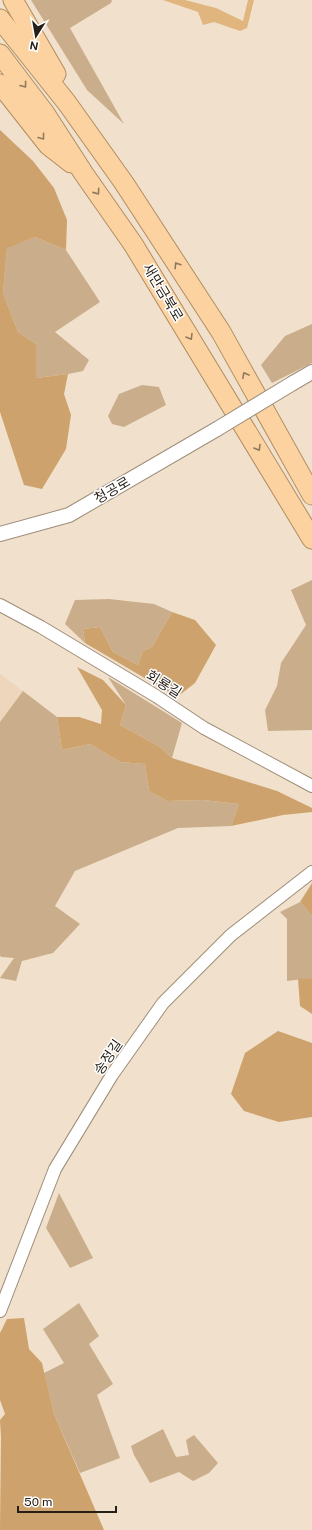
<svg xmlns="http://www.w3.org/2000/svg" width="312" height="1530" font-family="'Public Sans','Noto Sans KR',sans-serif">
  <rect width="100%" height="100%" fill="#f1e0cb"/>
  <polygon fill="#edd6bb" points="0,674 23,691 0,722"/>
  <g fill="#caae8b">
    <polygon points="31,0 112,0 111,3 70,28 124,124 87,90"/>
    <polygon points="35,237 66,250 100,302 55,332 89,360 83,371 68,374 36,378 36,344 18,332 3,293 7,247"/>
    <polygon points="312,324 312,363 272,383 261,365 285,336"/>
    <polygon points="142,385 159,387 166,405 124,427 112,424 108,416 119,394"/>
    <polygon points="312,580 312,730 268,731 265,710 277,686 281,663 306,625 291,590"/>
    <polygon points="109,599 154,604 172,612 152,647 143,651 138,665 113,652 100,627 83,629 85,643 65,624 75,600"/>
    <polygon points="108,677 182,723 172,758 160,747 120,725 126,705"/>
    <polygon points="23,691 57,717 62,750 90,744 120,762 145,764 149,791 167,801 203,800 239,804 231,826 178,828 75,871 55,906 80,924 53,953 22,961 16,981 0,978 14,958 2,957 0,956 0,722"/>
    <polygon points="300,902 312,916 312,978 287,981 287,919 280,912"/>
    <polygon points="59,1193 93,1258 70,1268 46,1228"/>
    <polygon points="79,1303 99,1336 89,1344 113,1384 97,1395 120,1458 80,1473 54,1414 44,1373 64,1363 43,1329"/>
    <polygon points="163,1429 176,1457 189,1455 186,1440 194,1435 218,1463 209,1473 193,1481 179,1472 150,1483 134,1455 131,1446"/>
  </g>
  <g fill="#cda26c">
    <polygon points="0,130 33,161 54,188 67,220 66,250 35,237 7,248 3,293 18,332 36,344 36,378 68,374 64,394 71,415 66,449 42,489 24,485 0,412"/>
    <polygon points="172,612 195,620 216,645 195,683 177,697 85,643 83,629 100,627 113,652 138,665 143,651 152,647"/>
    <polygon points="77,667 103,680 126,705 120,725 160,747 172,758 277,791 312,808 312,812 283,815 231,826 239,804 203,800 167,801 149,791 145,764 120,762 90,744 62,750 57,717 79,717 101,724 102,710"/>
    <polygon points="312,883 312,916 300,902"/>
    <polygon points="312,978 312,1014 300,1006 298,979"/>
    <polygon points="278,1031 312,1043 312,1117 279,1122 244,1111 231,1094 245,1053"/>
    <polygon points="24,1318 29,1349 42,1363 54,1414 104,1530 0,1530 1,1437 0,1420 5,1414 0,1400 0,1333 7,1319"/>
  </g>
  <polygon fill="#e1b57e" points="163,0 185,0 216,8 243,21 248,0 254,0 247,28 240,31 214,22 203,25 198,12"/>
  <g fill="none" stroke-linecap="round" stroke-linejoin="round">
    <defs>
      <g id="minor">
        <polyline points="0,605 41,627 156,696 204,728 312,786"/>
        <polyline points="0,1311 55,1169 112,1075 163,1003 231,935 312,872"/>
      </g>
      <g id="tertiary">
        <polyline points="293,383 312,372"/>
        <polyline points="0,534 69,515 217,429"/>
      </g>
      <g id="trunk">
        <polyline points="13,0 56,74"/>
        <polyline points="0,19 67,103 124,183 221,332 312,495"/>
        <polyline points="0,54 44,112 84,174 133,244 312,539"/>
        <polyline points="0,84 48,145 71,163"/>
      </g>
    </defs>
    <use href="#minor" stroke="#9e8e7a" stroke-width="14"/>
    <use href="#tertiary" stroke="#9e8e7a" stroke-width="16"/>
    <use href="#trunk" stroke="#b08d61" stroke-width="21"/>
    <use href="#minor" stroke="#fff" stroke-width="12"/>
    <use href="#tertiary" stroke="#fff" stroke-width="14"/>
    <use href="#trunk" stroke="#fcd3a0" stroke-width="19"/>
    <defs>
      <polyline id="tertiary-bridge" points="217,429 293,383"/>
    </defs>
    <use href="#tertiary-bridge" stroke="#9e8e7a" stroke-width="16" stroke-linecap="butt"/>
    <use href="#tertiary-bridge" stroke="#fff" stroke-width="14"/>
  </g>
  <defs><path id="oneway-chevron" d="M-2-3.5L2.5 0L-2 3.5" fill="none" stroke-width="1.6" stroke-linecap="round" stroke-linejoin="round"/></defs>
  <g stroke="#91795c">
    <use href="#oneway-chevron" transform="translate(24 85) rotate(53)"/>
    <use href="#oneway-chevron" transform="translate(42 137) rotate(52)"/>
    <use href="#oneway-chevron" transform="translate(97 192) rotate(55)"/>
    <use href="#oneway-chevron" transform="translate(177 265) rotate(-123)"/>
    <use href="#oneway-chevron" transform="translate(190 337) rotate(59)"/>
    <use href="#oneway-chevron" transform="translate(245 375) rotate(-119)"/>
    <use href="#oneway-chevron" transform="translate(258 448) rotate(59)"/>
  </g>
  <g text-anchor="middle" stroke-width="3" stroke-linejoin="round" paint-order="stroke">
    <g font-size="14" fill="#261f18" stroke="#fff">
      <text transform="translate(163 292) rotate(59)" y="5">새만금북로</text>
      <text transform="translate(112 490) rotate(-30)" y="5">청공로</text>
      <text transform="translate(164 684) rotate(32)" y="5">회룡길</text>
      <text transform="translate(108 1057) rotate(-56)" y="5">송정길</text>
    </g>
  </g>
  <g transform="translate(36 36) rotate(191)" stroke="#ffffff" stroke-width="3" paint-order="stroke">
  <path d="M0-3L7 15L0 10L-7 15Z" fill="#261f18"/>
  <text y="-6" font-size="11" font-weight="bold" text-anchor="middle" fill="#261f18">N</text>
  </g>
  <path d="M18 1506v6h98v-6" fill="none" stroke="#261f18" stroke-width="2"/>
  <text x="24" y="1506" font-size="12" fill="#261f18" stroke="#ffffff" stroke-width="3" paint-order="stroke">50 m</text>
</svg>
